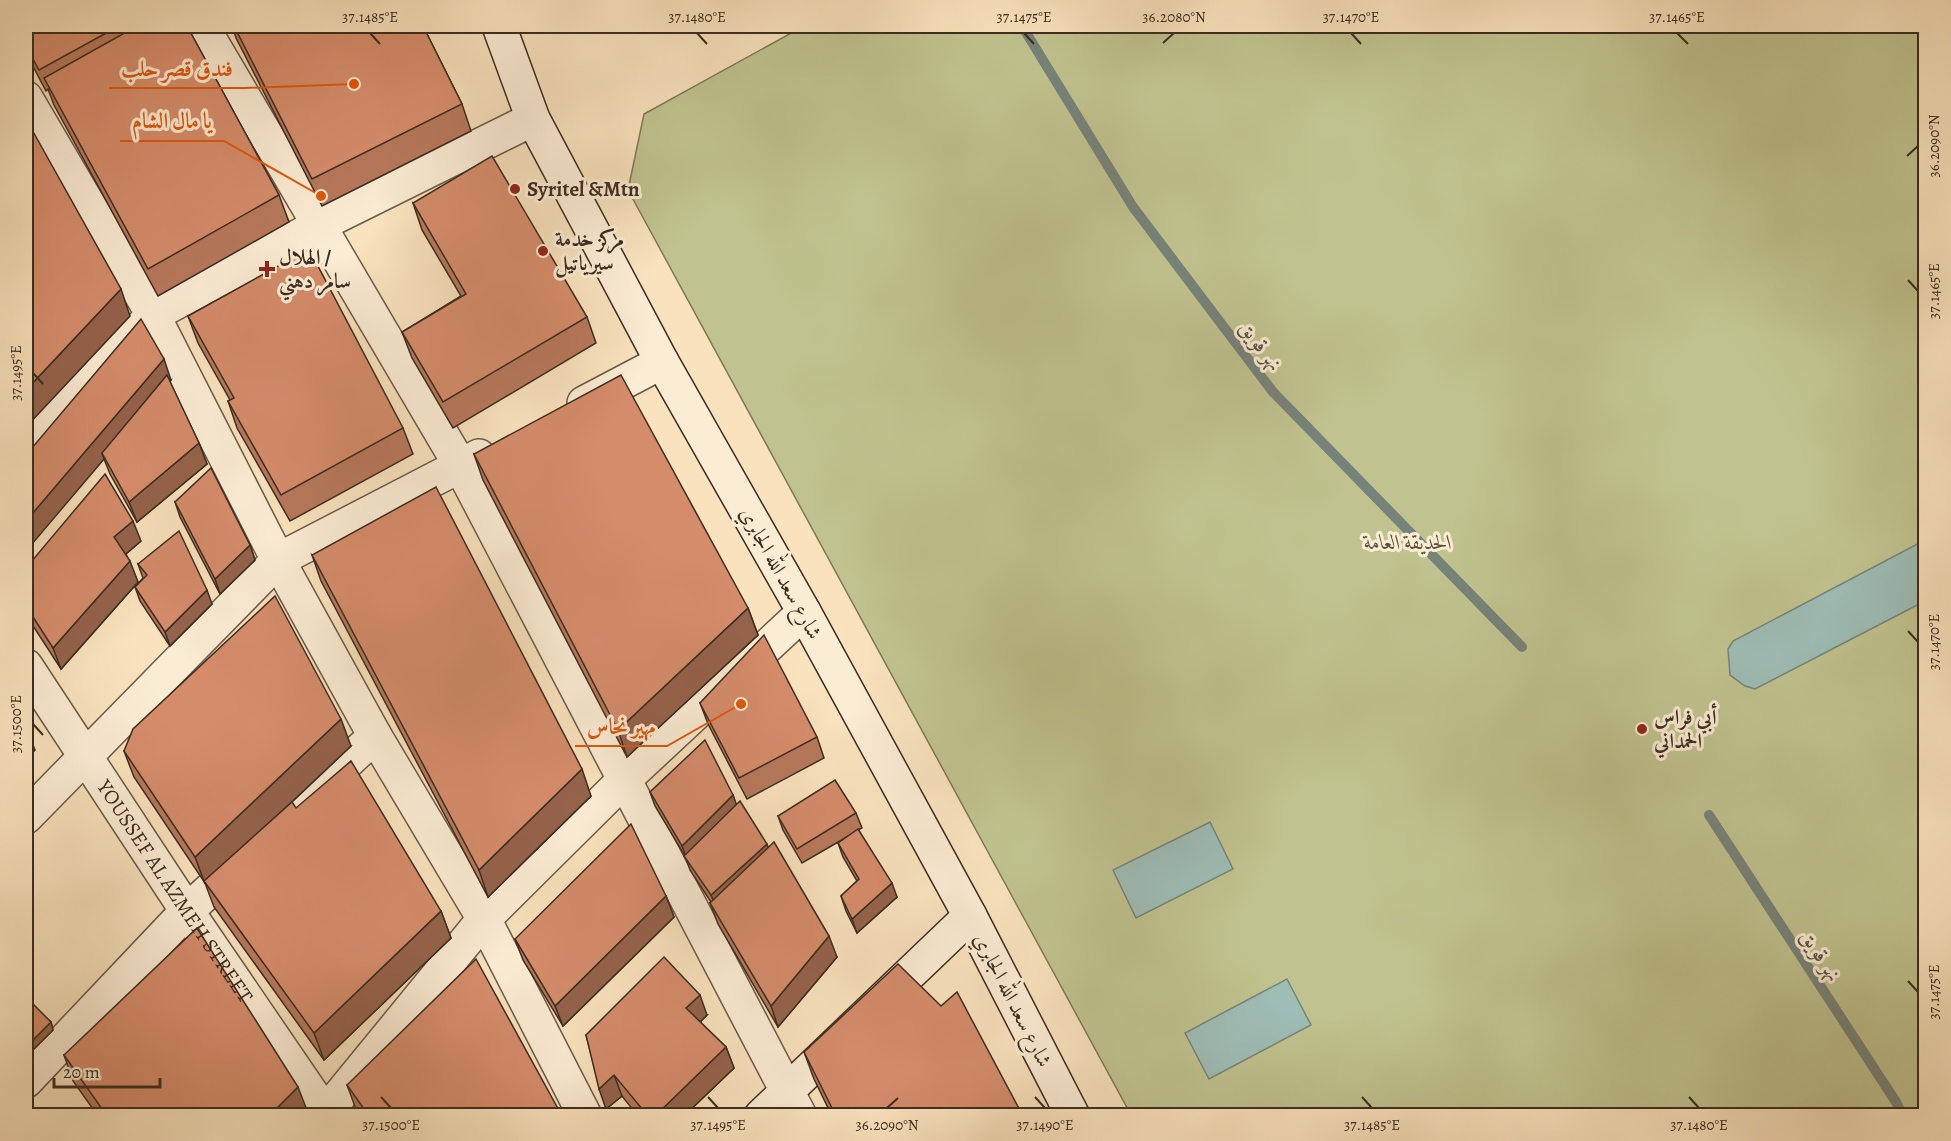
<svg xmlns="http://www.w3.org/2000/svg" width="1951" height="1141" font-family="Alegreya,Amiri,serif">
  <rect width="100%" height="100%" fill="#f9e2bd"/>
  <filter id="stains"><feTurbulence type="fractalNoise" baseFrequency=".00333" numOctaves="4"/><feColorMatrix values="0 0 0 0 .2 0 0 0 0 .09 0 0 0 0 .02 0 0 0 .5 -.17"/></filter>
  <radialGradient id="worn" r=".72"><stop offset=".6" stop-color="#630" stop-opacity="0"/><stop offset="1" stop-color="#630" stop-opacity=".3"/></radialGradient>
  <polygon fill="#c0c38f" stroke="#7e7858" stroke-width="1.5" points="804,26 1925,26 1925,1115 1131,1115 628,190 644,114"/>
  <g fill="#9ebdb6" stroke="#77837a" stroke-width="1.5">
    <polygon points="1925,540 1925,601 1755,689 1745,686 1730,675 1728,649 1733,641"/>
    <polygon points="1210,822 1233,869 1136,918 1113,870"/>
    <polygon points="1287,979 1311,1025 1209,1079 1185,1033"/>
  </g>
  <g fill="none" stroke-linecap="round" stroke-linejoin="round">
    <g stroke="#77837a" stroke-width="10">
      <polyline points="1022,26 1133,207 1273,392 1522,647"/>
      <polyline points="1709,815 1896,1102 1903,1116"/>
    </g>
    <defs>
      <g id="minor">
        <polyline points="202,26 460,465 800,1116"/>
        <polyline points="26,98 153,315 278,560 375,736 484,919 585,1116"/>
        <polyline points="584,403 662,362"/>
        <polyline points="26,446 153,315 319,225 533,119"/>
        <polyline points="26,817 278,560 479,456"/>
        <polyline points="287,818 375,736"/>
        <polyline points="26,1081 187,911 240,862"/>
        <polyline points="323,1116 484,919 625,779 804,612"/>
      </g>
      <g id="tertiary">
        <path id="s1" d="M26 666 187 911 327 1116"/>
      </g>
      <g id="secondary">
        <polyline points="499,26 533,119 662,362 804,612 970,916 1073,1116"/>
        <polyline points="761,1116 970,916"/>
      </g>
    </defs>
    <use href="#minor" stroke="#6b5a47" stroke-width="36"/>
    <use href="#tertiary" stroke="#6b5a47" stroke-width="36"/>
    <use href="#secondary" stroke="#3c2c20" stroke-width="36"/>
    <use href="#minor" stroke="#fbecd4" stroke-width="33"/>
    <use href="#tertiary" stroke="#fbecd4" stroke-width="33"/>
    <use href="#secondary" stroke="#fbecd4" stroke-width="33"/>
  </g>
  <g fill="#b7785c" stroke="#3c2c20" stroke-width="1.5">
    <polygon points="26,26 187,26 279,195 289,222 158,296 54,105 48,89 46,91 26,53"/>
    <polygon points="232,26 423,26 462,104 471,131 322,206 236,38"/>
    <polygon points="413,203 587,317 596,343 453,428 412,358 402,332 461,296 422,230"/>
    <polygon points="188,316 403,428 413,454 290,521 237,428 228,401 230,400 198,343"/>
    <polygon points="171,380 170,382 199,443 207,464 137,522 110,474 104,459 26,455"/>
    <polygon points="474,454 748,608 758,635 627,757 483,480"/>
    <polygon points="175,502 250,545 255,560 220,594 180,517"/>
    <polygon points="141,541 126,554 138,582 61,669 26,615 26,568"/>
    <polygon points="312,555 591,796 488,897 321,581"/>
    <polygon points="138,564 212,604 170,646 140,601 135,587 143,578"/>
    <polygon points="700,703 817,737 824,758 747,799 708,724"/>
    <polygon points="351,746 275,818 296,808 441,911 451,938 324,1060 214,907 205,883 134,777 124,751"/>
    <polygon points="650,792 733,795 736,805 768,847 837,957 778,1027 718,924 710,903 711,902 690,870 685,856 655,806"/>
    <polygon points="856,813 862,828 858,830 897,897 857,933 846,911 841,896 857,881 843,857 838,843 852,834 802,863 783,830 778,816"/>
    <polygon points="666,896 674,917 563,1026 523,960 515,939"/>
    <polygon points="26,1000 51,1022 53,1030 31,1052 26,1046"/>
    <polygon points="707,1015 700,1022 726,1047 734,1068 684,1116 638,1116 622,1096 606,1109 586,1035"/>
    <polygon points="804,1052 1023,1116 832,1116 814,1079"/>
    <polygon points="64,1055 308,1113 306,1116 98,1116 73,1081"/>
    <polygon points="347,1085 562,1116 360,1116 357,1112"/>
  </g>
  <g fill="#95624b" stroke="#3c2c20" stroke-width="1.5">
    <polygon points="121,289 130,316 26,427 26,390"/>
    <polygon points="164,359 171,380 105,458 102,453 104,459 26,551 26,521"/>
    <polygon points="199,443 207,464 137,522 129,502"/>
    <polygon points="133,521 141,541 121,558 114,537"/>
    <polygon points="250,545 255,560 220,594 215,579"/>
    <polygon points="130,561 138,582 61,669 53,648"/>
    <polygon points="207,590 212,604 170,646 165,632"/>
    <polygon points="748,608 758,635 627,757 618,730"/>
    <polygon points="341,719 351,746 206,883 204,881 205,884 195,857"/>
    <polygon points="27,729 35,750 26,759 26,731"/>
    <polygon points="582,769 591,796 488,897 479,870"/>
    <polygon points="733,795 738,809 687,860 682,846"/>
    <polygon points="767,844 772,858 717,910 711,895"/>
    <polygon points="892,883 897,897 857,933 852,919"/>
    <polygon points="666,896 674,917 563,1026 555,1006"/>
    <polygon points="441,911 451,938 324,1060 314,1033"/>
    <polygon points="829,936 837,957 778,1027 771,1006"/>
    <polygon points="700,995 707,1015 693,1029 686,1008"/>
    <polygon points="51,1022 53,1030 31,1052 28,1045"/>
    <polygon points="726,1047 734,1068 684,1116 655,1116"/>
    <polygon points="614,1075 622,1096 606,1109 599,1089"/>
    <polygon points="298,1087 308,1113 306,1116 269,1116"/>
  </g>
  <g fill="#d58c6b" stroke="#3c2c20" stroke-width="1.5">
    <polygon points="26,26 119,26 39,70 26,46"/>
    <polygon points="137,26 187,26 279,195 148,269 44,78"/>
    <polygon points="234,26 423,26 462,104 312,179"/>
    <polygon points="26,119 121,289 26,390"/>
    <polygon points="492,156 587,317 443,402 402,332 466,294 413,203"/>
    <polygon points="309,249 403,428 281,495 228,401 234,398 188,316"/>
    <polygon points="141,319 164,359 26,521 26,455"/>
    <polygon points="167,375 199,443 129,502 102,453"/>
    <polygon points="621,375 748,608 618,730 474,454"/>
    <polygon points="211,468 250,545 215,579 175,502"/>
    <polygon points="105,474 133,521 114,537 130,561 53,648 26,606 26,568"/>
    <polygon points="436,487 582,769 479,870 312,555"/>
    <polygon points="179,531 207,590 165,632 135,587 147,575 138,564"/>
    <polygon points="275,596 341,719 195,857 124,751 133,729"/>
    <polygon points="764,635 817,737 739,778 700,703"/>
    <polygon points="705,740 733,795 682,846 650,792"/>
    <polygon points="351,761 441,911 314,1033 204,881 292,802 296,808"/>
    <polygon points="835,780 856,813 797,849 778,816"/>
    <polygon points="740,801 767,844 711,895 684,856"/>
    <polygon points="631,824 666,896 555,1006 515,939"/>
    <polygon points="858,829 892,883 852,919 841,896 859,879 838,843"/>
    <polygon points="774,842 829,936 771,1006 710,903"/>
    <polygon points="197,928 298,1087 269,1116 107,1116 64,1055"/>
    <polygon points="664,957 700,995 686,1008 726,1047 655,1116 648,1116 614,1075 599,1089 586,1035"/>
    <polygon points="476,959 562,1116 369,1116 347,1085"/>
    <polygon points="898,964 941,1006 957,992 1023,1116 836,1116 804,1052"/>
    <polygon points="27,998 51,1022 28,1045 26,1042 26,1000"/>
  </g>
  <path fill="none" stroke="#3c2c20" stroke-width="2" d="M370 33 380 44M697 33 707 44M1024 33 1034 44M1351 33 1361 44M1677 33 1688 44M1163 43 1174 33M1907 156 1918 146M1908 280 1918 291M33 373 43 384M1908 631 1918 642M33 724 43 735M1908 981 1918 992M381 1097 391 1108M708 1097 718 1108M1035 1097 1045 1108M1362 1097 1372 1108M1689 1097 1699 1108M887 1108 898 1098"/>
  <g fill="#8f2418" stroke="#fbecd4" stroke-width="2">
    <circle cx="515" cy="189" r="6"/>
    <circle cx="543" cy="251" r="6"/>
    <path d="M264 260h6v6h6v6h-6v6h-6v-6h-6v-6h6z"/>
    <circle cx="1642" cy="729" r="6"/>
  </g>
  <g text-anchor="middle" stroke-width="6" stroke-linejoin="round" paint-order="stroke">
    <g font-size="21" font-weight="bold" fill="#3c2c20" stroke="#fbecd4" text-anchor="start">
      <text x="527" y="196">Syritel &amp;Mtn</text>
      <text x="555" y="246">مركز خدمة<tspan x="555" dy="24">سيرياتيل</tspan></text>
      <text x="279" y="264">الهلال /<tspan x="279" dy="24">سامر دهني</tspan></text>
      <text x="1654" y="724">أبي فراس<tspan x="1654" dy="24">الحمداني</tspan></text>
    </g>
    <g font-size="21" font-style="italic" fill="#5d523c" stroke="#fbecd4">
      <text x="1408" y="549">الحديقة العامة</text>
    </g>
    <g font-size="21" fill="#3c2c20" stroke="#fbecd4">
      <text transform="translate(781 573) rotate(61)" y="7">شارع سعد الله الجابري</text>
      <text dy="7" stroke="none"><textPath href="#s1" startOffset="270">YOUSSEF AL AZMEH STREET</textPath></text>
      <text transform="translate(1013 1000) rotate(63)" y="7">شارع سعد الله الجابري</text>
    </g>
    <g font-size="22" font-style="italic" fill="#545046" stroke="#fbecd4">
      <text transform="translate(1262 345) rotate(53)" y="8">نهر قويق</text>
      <text transform="translate(1822 955) rotate(57)" y="8">نهر قويق</text>
    </g>
  </g>
  <path fill="none" stroke="#df570d" stroke-width="2" d="M354 84L245 88H109M321 196L224 141H120M741 704L667 746H575"/>
  <g fill="#df570d" stroke="#fbecd4" stroke-width="2">
    <circle cx="354" cy="84" r="6"/>
    <circle cx="321" cy="196" r="6"/>
    <circle cx="741" cy="704" r="6"/>
  </g>
  <g font-size="22" text-anchor="middle" font-weight="bold" fill="#df570d" stroke="#fbecd4" stroke-width="6" stroke-linejoin="round" paint-order="stroke">
    <text x="177" y="76">فندق قصر حلب</text>
    <text x="172" y="128">يا مال الشام</text>
    <text x="621" y="734">مهير نحاس</text>
  </g>
  <rect width="1951" height="1141" fill="none" stroke="#f9e2bd" stroke-width="66"/>
  <path d="M54 1078v9h106v-9" fill="none" stroke="#3c2c20" stroke-width="3"/>
  <text x="63" y="1078" font-size="18" fill="#3c2c20" stroke="#fbecd4" stroke-width="4.5" paint-order="stroke">20 m</text>
  <rect x="33" y="33" width="1885" height="1075" fill="none" stroke="#3c2c20" stroke-width="2"/>
  <g font-size="15" text-anchor="middle" fill="#3c2c20">
    <text x="370" y="22">37.1485°E</text>
    <text x="697" y="22">37.1480°E</text>
    <text x="1024" y="22">37.1475°E</text>
    <text x="1174" y="22">36.2080°N</text>
    <text x="1351" y="22">37.1470°E</text>
    <text x="1677" y="22">37.1465°E</text>
    <text transform="translate(1934 146) rotate(-90)" y="5">36.2090°N</text>
    <text transform="translate(1934 291) rotate(-90)" y="5">37.1465°E</text>
    <text transform="translate(16 373) rotate(-90)" y="5">37.1495°E</text>
    <text transform="translate(1934 642) rotate(-90)" y="5">37.1470°E</text>
    <text transform="translate(16 724) rotate(-90)" y="5">37.1500°E</text>
    <text transform="translate(1934 992) rotate(-90)" y="5">37.1475°E</text>
    <text x="391" y="1130">37.1500°E</text>
    <text x="718" y="1130">37.1495°E</text>
    <text x="887" y="1130">36.2090°N</text>
    <text x="1045" y="1130">37.1490°E</text>
    <text x="1372" y="1130">37.1485°E</text>
    <text x="1699" y="1130">37.1480°E</text>
  </g>
  <rect width="100%" height="100%" filter="url(#stains)"/>
  <rect width="100%" height="100%" fill="url(#worn)"/>
</svg>
